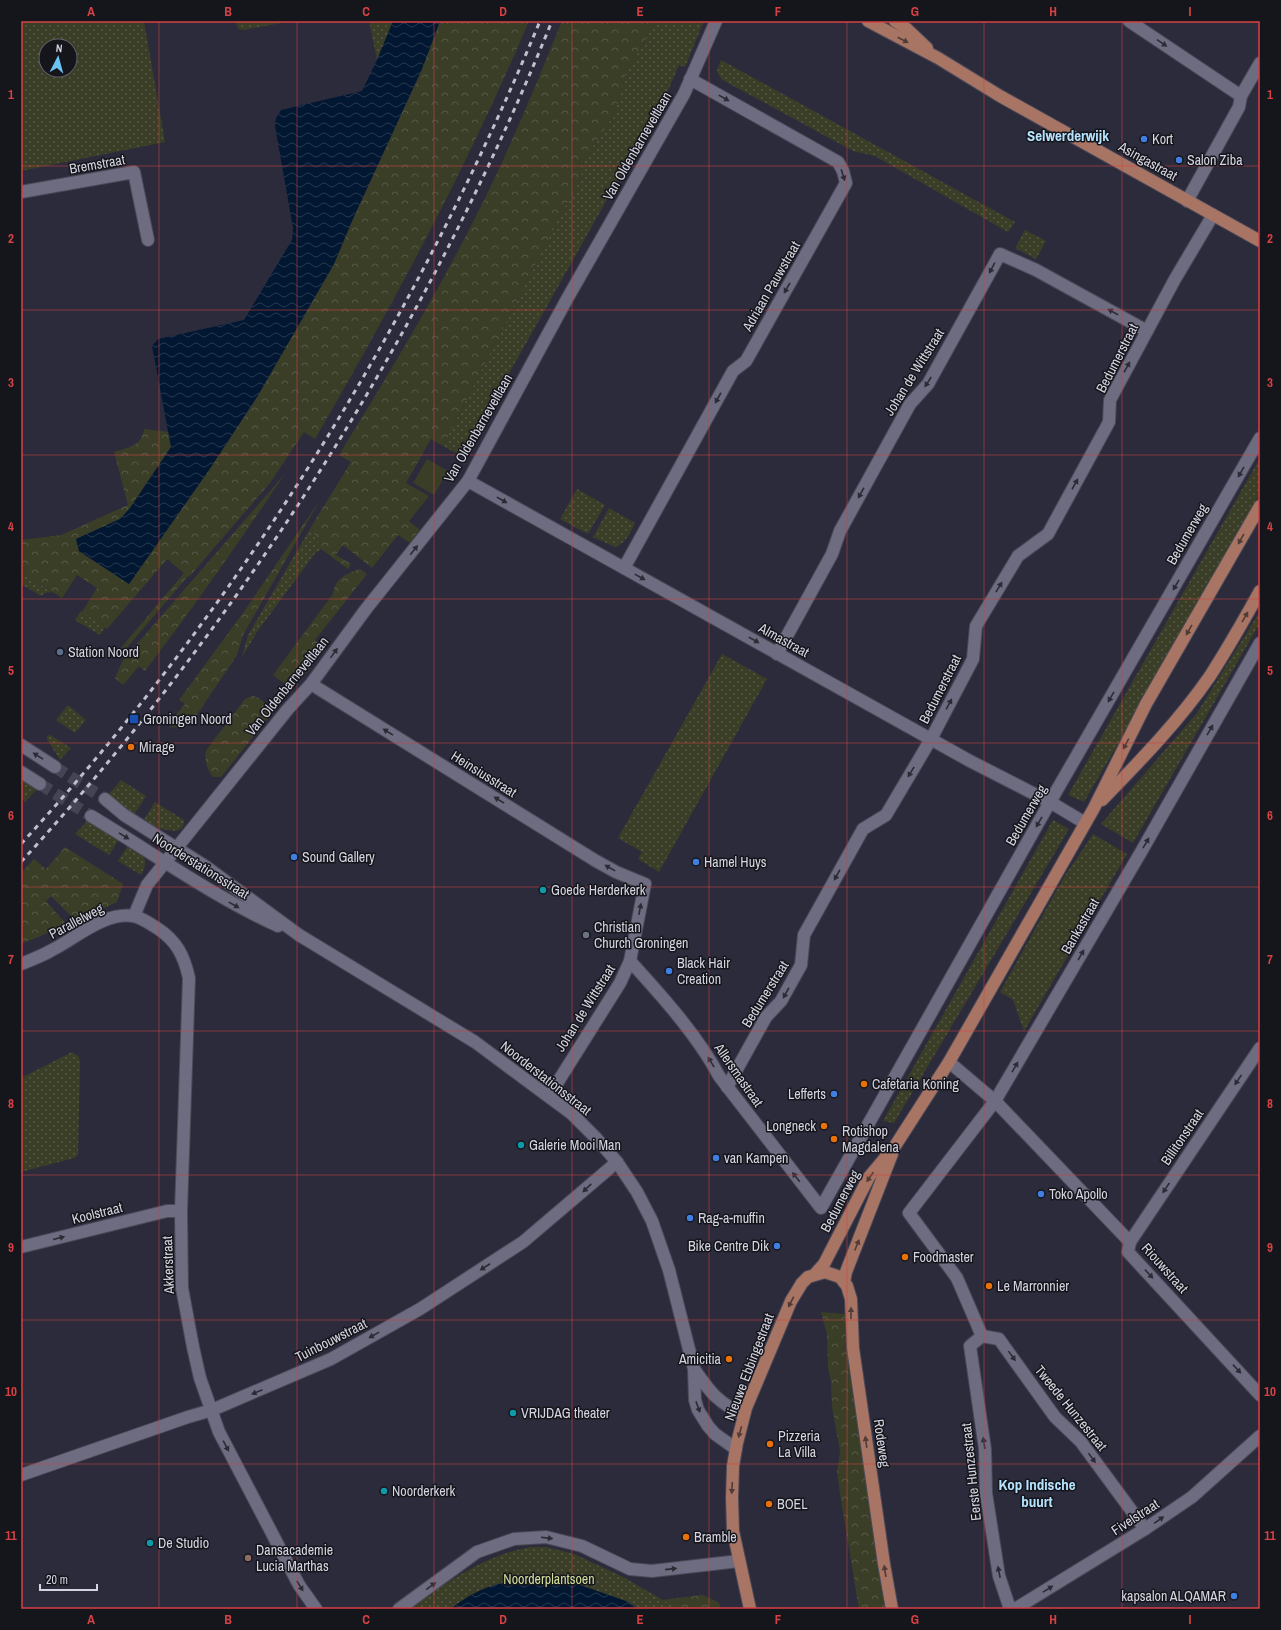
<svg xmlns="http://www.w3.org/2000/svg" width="1281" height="1630" font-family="'Archivo Narrow',sans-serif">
  <defs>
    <pattern id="grass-dots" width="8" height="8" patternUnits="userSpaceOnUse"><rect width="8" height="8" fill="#3a3e27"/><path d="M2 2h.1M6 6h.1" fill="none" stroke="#565946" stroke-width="1.8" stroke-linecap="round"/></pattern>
    <pattern id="forest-crowns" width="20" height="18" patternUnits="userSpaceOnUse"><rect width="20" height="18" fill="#3a3e27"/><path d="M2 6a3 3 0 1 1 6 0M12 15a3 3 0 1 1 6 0" fill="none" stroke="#565946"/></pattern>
    <pattern id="water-waves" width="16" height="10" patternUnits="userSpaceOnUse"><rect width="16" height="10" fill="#021731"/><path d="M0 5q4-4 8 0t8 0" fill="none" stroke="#26384f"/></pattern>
  </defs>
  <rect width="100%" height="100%" fill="#2c2b3c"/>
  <g fill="url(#grass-dots)" fill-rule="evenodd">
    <path d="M21 21H144L165 142 21 171ZM46 46H70V70H46Z"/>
    <path d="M236 21H292L243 30C237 30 237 26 236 21Z"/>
    <polygon points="369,21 393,21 377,60"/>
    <polygon points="655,21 704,21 685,67 679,65 666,95 472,439 472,445 465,458 443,446 563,210 580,181 584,160 614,115 626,74"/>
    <polygon points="721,60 1015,222 1008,232 875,156 853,151 721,79 717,71"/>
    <polygon points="1025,230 1046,241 1036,259 1015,248"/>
    <polygon points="1260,458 1260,493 1170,655 1084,802 1068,795"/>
    <polygon points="577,489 605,505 588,534 560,519"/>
    <path d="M609 508 635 523C630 533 626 543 615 547L593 537Z"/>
    <polygon points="311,527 321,549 316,553 316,552 257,632 242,657 248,635"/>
    <polygon points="21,572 22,573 52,592 45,593 41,596 21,584"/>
    <polygon points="81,611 105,627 100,635 75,620"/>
    <polygon points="1260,611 1260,623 1133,843 1101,824 1197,713"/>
    <polygon points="722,654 767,679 659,872 638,859 642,852 618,838"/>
    <polygon points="68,705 86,720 75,733 56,720"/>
    <polygon points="50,735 71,748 60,760 47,739 47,736"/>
    <polygon points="21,780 37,789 25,802 21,799"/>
    <polygon points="121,780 146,796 134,815 108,795"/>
    <path d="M155 802 184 820C185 841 152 826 143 821Z"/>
    <polygon points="88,820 120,838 109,855 75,834"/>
    <polygon points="1053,820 1069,829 894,1123 883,1121"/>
    <polygon points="1093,834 1127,854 1024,1031 1013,1000 1000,992 1064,877"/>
    <path d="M129 844C142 854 151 858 141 875L118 861Z"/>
    <polygon points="72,1052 79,1057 80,1064 78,1155 74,1158 21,1172 21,1078"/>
    <path d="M531 1547H546L574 1554 623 1577 663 1600 703 1595 719 1603 720 1609H410C447 1582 485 1555 531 1547Z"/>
  </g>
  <g fill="url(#forest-crowns)">
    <path d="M440 21H529C468 165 394 303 315 439L304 432 270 483 189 577 188 576 124 651 120 649 184 573 167 559 107 629 82 612 97 588 77 575 62 598 22 573 21 540 61 535 128 505 114 452C129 447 141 447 144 429L169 432 171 447 130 508 120 519 76 539 79 551 129 584 209 470 257 397 334 264 352 221 422 69Z"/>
    <path d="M562 21H655L626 74 614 115 584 160 580 181 563 210 443 446 431 439 406 483 429 496 409 521 420 530 410 543 398 535 372 568 343 545 336 555 351 564 348 569 321 549 311 527 351 462 339 455C387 377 434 299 475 218 508 154 535 87 562 21Z"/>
    <path d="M284 475C240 541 194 607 145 671L139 666 123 685 115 678 123 660Z"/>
    <polygon points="320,500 243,635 237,655 192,722 183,728 170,727 169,723 185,704 179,700 243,613"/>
    <path d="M360 569 367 574 315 640 325 649 300 680 291 685 285 684 273 675 333 594C335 578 346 574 360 569Z"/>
    <path d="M252 696C262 697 267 706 272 713L221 777H213C207 771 203 756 207 749L245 699Z"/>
    <polygon points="65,847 123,884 117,902 76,921 51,896 46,901 67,925 21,944 21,873 34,859 46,869"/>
    <polygon points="821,1312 845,1314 847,1349 887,1609 859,1609 841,1500 837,1472 840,1451 832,1407 831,1381 828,1368 827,1334"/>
    <polygon points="703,1595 719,1603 720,1609 677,1609 663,1600"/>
  </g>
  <polygon fill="#3a3e27" points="427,459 448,471 434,495 413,483"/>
  <g fill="url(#water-waves)">
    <polygon points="393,21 440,21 422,69 352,221 334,264 257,397 209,470 129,584 79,551 76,539 120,519 130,508 171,447 152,346 158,339 244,320 292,240 293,228 275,126 276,118 281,110 362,91 377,60"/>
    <path d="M529 1578 566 1580 626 1601 640 1609H450C478 1588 495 1583 529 1578Z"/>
  </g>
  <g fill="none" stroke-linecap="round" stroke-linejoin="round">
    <g stroke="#454455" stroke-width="12" stroke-dasharray="12 6" stroke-linecap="butt">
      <polyline points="55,767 105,799"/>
      <polyline points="40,784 91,816"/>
    </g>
    <defs>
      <g id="minor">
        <polyline points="1129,21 1241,96"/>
        <polyline points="21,192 134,172 148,240"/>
        <polyline points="1187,201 1239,107 1241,96 1260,63"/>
        <polyline points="468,481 970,761 1050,802 1085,823"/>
        <polyline points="624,568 733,371 746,361 846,183 843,171 838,162 690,79"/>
        <polyline points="777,654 832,554 840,531 910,404 928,384 1000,254 1036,270 1147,331"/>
        <polyline points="311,684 596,861 616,872 645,884 630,961 620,983 549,1096"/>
        <polyline points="21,745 55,767"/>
        <polyline points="21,772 40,784"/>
        <polyline points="105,799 124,815 205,866 299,935 475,1042 572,1114 596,1138 617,1162 637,1192 652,1221 669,1270 694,1369 695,1400 698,1410 708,1426 715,1434 736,1449"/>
        <path d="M91 816C153 853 212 896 278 926"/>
        <polyline points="134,916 147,885 151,880 288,709 311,684 366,609 468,481 567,299 684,94 716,21"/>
        <path d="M630 961C661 995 698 1036 719 1076L821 1208 1050 802 1260 438"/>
        <path d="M21 964C31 960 42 956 52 950 76 938 104 912 133 916 141 917 150 924 157 928 177 941 184 956 189 978L181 1211 182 1288 193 1347 200 1378 219 1432 299 1585 316 1609"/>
        <polyline points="1260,1048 1130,1242 1128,1252 1260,1395"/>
        <polyline points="949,1062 995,1101 1130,1242"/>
        <polyline points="727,1087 766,1017 781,1001 801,965 804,935 863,829 886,815 931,739 973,659 976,626 1018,556 1048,534 1109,422 1110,400 1175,279 1213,215"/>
        <polyline points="21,1247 167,1211 181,1211"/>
        <polyline points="982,1336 957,1278 909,1213 995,1101 1141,852 1260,643"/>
        <polyline points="982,1336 970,1346 985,1449 986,1493 999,1576 1010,1609"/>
        <polyline points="982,1336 999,1339 1055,1417 1081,1442 1145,1529"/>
        <path d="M694 1369C711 1393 717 1402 744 1415"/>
        <polyline points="21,1475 188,1417 212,1410 331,1359 420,1309 523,1242 617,1162"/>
        <polyline points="399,1609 477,1552 514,1539 546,1537 582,1546 630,1569 652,1571 739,1561"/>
        <polyline points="1015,1609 1145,1529 1192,1497 1260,1436"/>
      </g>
      <g id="major">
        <polyline points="868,21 938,58 1000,96 1260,241"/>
        <polyline points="895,21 907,29 927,48"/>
        <path d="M1102 800C1140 761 1179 721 1210 676 1228 648 1244 620 1260 591"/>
        <polyline points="816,1273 824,1264 869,1177 895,1146 949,1062 1094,808 1146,704 1260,506"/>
        <polyline points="844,1282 846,1272 892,1154"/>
        <polyline points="750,1609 733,1531 732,1498 733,1466 737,1443 746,1408 791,1301 802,1283 808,1277 825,1272 840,1277 847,1286 851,1299 853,1348 884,1564 892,1609"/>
      </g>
    </defs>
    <use href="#minor" stroke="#4b4958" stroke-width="14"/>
    <use href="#major" stroke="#4b4958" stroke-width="14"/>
    <use href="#minor" stroke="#6d6c80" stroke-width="12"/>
    <use href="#major" stroke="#a87463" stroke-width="12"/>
    <g stroke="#c0bfcc" stroke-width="3" stroke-dasharray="5 5" stroke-linecap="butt">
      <path d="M21 844C241 604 415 321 540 21"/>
      <path d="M21 862C245 617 427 329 552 21"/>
    </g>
  </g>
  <defs><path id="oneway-solid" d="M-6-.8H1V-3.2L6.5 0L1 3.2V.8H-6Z"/></defs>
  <g fill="#503b38">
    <use href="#oneway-solid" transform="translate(903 40) rotate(27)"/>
    <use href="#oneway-solid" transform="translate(1241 539) rotate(120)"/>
    <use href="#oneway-solid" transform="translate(1245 617) rotate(-60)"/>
    <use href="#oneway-solid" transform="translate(1189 630) rotate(120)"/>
    <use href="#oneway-solid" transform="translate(1126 744) rotate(117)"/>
    <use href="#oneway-solid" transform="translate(870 1177) rotate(125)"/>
    <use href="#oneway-solid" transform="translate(857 1245) rotate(-68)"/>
    <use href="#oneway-solid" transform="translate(791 1302) rotate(117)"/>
    <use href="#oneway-solid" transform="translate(851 1313) rotate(-90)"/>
    <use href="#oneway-solid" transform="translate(740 1432) rotate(105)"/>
    <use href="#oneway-solid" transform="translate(866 1442) rotate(-98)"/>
    <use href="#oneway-solid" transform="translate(732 1488) rotate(93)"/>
    <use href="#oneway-solid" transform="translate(885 1571) rotate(-99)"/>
  </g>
  <g fill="#2b2b35">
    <use href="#oneway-solid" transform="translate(1162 43) rotate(34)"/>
    <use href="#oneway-solid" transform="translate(724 98) rotate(29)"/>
    <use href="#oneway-solid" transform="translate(843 175) rotate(72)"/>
    <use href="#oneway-solid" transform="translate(992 268) rotate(118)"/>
    <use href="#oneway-solid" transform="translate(787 288) rotate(120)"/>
    <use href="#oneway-solid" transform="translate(1113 312) rotate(-151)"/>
    <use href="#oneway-solid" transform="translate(1127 367) rotate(-61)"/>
    <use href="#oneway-solid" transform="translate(928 382) rotate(123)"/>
    <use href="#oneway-solid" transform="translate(718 398) rotate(119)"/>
    <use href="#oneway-solid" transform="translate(1241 472) rotate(120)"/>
    <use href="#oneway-solid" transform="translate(1075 484) rotate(-61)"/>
    <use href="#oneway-solid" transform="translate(861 493) rotate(119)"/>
    <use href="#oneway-solid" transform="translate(502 500) rotate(29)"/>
    <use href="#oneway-solid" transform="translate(414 550) rotate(-51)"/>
    <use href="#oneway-solid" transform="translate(640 577) rotate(29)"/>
    <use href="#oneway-solid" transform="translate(1176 585) rotate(120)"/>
    <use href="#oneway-solid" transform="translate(999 587) rotate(-59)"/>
    <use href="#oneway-solid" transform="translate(754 640) rotate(29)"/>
    <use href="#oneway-solid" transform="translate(334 653) rotate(-54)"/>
    <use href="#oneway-solid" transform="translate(1111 697) rotate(120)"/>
    <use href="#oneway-solid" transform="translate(949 704) rotate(-62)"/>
    <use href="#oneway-solid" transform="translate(1210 730) rotate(-60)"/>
    <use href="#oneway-solid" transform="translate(388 732) rotate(-148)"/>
    <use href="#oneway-solid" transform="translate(38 756) rotate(-148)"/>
    <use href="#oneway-solid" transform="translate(911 772) rotate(121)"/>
    <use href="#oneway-solid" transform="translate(499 800) rotate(-148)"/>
    <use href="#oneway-solid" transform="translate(1039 822) rotate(120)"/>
    <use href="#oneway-solid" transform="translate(124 836) rotate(32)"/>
    <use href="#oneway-solid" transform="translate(1146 843) rotate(-60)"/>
    <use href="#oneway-solid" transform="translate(610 868) rotate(-151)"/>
    <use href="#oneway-solid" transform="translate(837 875) rotate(119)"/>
    <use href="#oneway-solid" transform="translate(234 905) rotate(29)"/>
    <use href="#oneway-solid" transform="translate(640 909) rotate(-79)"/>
    <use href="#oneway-solid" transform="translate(1081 955) rotate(-60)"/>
    <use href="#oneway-solid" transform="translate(786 993) rotate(119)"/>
    <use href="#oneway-solid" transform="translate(711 1062) rotate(-121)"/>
    <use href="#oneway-solid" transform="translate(1015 1067) rotate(-60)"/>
    <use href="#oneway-solid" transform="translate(1238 1080) rotate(124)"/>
    <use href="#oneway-solid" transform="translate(796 1177) rotate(-128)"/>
    <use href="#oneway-solid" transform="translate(587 1188) rotate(136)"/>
    <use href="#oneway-solid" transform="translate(1166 1188) rotate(124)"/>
    <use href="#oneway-solid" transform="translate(59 1238) rotate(-14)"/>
    <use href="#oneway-solid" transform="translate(485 1267) rotate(147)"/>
    <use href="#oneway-solid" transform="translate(1149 1274) rotate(47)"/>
    <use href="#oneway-solid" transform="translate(374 1335) rotate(151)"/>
    <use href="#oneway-solid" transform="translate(1012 1356) rotate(54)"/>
    <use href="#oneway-solid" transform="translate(1237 1369) rotate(47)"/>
    <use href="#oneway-solid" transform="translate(257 1392) rotate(158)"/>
    <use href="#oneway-solid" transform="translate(698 1407) rotate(70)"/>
    <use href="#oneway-solid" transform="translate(984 1443) rotate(-98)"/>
    <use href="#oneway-solid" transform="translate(226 1446) rotate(62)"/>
    <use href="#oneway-solid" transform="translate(1092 1458) rotate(54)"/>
    <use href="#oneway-solid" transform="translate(1159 1520) rotate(-35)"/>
    <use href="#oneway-solid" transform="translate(547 1538) rotate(7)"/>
    <use href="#oneway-solid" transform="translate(671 1569) rotate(-6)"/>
    <use href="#oneway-solid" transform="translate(999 1572) rotate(-101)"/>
    <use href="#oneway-solid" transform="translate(300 1586) rotate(58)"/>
    <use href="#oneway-solid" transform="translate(431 1586) rotate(-36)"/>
    <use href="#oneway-solid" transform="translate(1048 1589) rotate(-32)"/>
  </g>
  <path fill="none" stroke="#d64244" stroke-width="1" stroke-opacity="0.55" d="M159 21V1609M297 21V1609M434 21V1609M572 21V1609M709 21V1609M847 21V1609M984 21V1609M1122 21V1609M21 166H1260M21 310H1260M21 455H1260M21 599H1260M21 743H1260M21 887H1260M21 1031H1260M21 1175H1260M21 1320H1260M21 1464H1260"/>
  <g fill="#3f7fe0" stroke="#15151c" stroke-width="1.5">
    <circle cx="1144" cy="139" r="4"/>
    <circle cx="1179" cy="160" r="4"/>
    <circle cx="294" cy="857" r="4"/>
    <circle cx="696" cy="862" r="4"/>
    <circle cx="669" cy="971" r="4"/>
    <circle cx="834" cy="1094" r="4"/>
    <circle cx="716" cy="1158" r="4"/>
    <circle cx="1041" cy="1194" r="4"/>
    <circle cx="690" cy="1218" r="4"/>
    <circle cx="777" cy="1246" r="4"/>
    <circle cx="1234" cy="1596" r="4"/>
  </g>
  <circle fill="#5c6f8a" stroke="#15151c" stroke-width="1.5" cx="60" cy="652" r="4"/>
  <rect fill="#1a4fb4" stroke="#15151c" stroke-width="1.5" x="129" y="714" width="10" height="10" rx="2"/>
  <g fill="#e8710a" stroke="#15151c" stroke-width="1.5">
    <circle cx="131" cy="747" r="4"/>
    <circle cx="864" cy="1084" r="4"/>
    <circle cx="824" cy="1126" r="4"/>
    <circle cx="834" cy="1139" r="4"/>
    <circle cx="905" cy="1257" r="4"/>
    <circle cx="989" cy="1286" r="4"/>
    <circle cx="729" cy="1359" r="4"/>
    <circle cx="770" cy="1444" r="4"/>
    <circle cx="769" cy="1504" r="4"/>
    <circle cx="686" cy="1537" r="4"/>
  </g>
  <g fill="#0f9aa8" stroke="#15151c" stroke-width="1.5">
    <circle cx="543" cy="890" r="4"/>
    <circle cx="521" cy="1145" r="4"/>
    <circle cx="513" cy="1413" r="4"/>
    <circle cx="384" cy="1491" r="4"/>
    <circle cx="150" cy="1543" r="4"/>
  </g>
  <circle fill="#6b7280" stroke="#15151c" stroke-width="1.5" cx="586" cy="935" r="4"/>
  <circle fill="#8d6e63" stroke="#15151c" stroke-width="1.5" cx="248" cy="1558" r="4"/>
  <g text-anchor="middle" stroke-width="3" stroke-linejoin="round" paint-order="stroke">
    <g font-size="14" fill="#d5d4e0" stroke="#15151c" text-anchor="start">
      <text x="1152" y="144">Kort</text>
      <text x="1187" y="165">Salon Ziba</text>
      <text x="68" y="657">Station Noord</text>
      <text x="143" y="724">Groningen Noord</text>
      <text x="139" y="752">Mirage</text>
      <text x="302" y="862">Sound Gallery</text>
      <text x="704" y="867">Hamel Huys</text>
      <text x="551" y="895">Goede Herderkerk</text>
      <text x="594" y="932">Christian<tspan x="594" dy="16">Church Groningen</tspan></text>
      <text x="677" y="968">Black Hair<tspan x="677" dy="16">Creation</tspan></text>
      <text x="872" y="1089">Cafetaria Koning</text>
      <text x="826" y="1099" text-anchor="end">Lefferts</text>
      <text x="816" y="1131" text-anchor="end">Longneck</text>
      <text x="842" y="1136">Rotishop<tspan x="842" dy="16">Magdalena</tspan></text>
      <text x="529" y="1150">Galerie Mooi Man</text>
      <text x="724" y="1163">van Kampen</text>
      <text x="1049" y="1199">Toko Apollo</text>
      <text x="698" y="1223">Rag-a-muffin</text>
      <text x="769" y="1251" text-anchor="end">Bike Centre Dik</text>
      <text x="913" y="1262">Foodmaster</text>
      <text x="997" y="1291">Le Marronnier</text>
      <text x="721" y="1364" text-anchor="end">Amicitia</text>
      <text x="521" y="1418">VRIJDAG theater</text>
      <text x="778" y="1441">Pizzeria<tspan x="778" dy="16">La Villa</tspan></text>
      <text x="392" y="1496">Noorderkerk</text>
      <text x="777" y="1509">BOEL</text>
      <text x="694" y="1542">Bramble</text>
      <text x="158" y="1548">De Studio</text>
      <text x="256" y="1555">Dansacademie<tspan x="256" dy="16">Lucia Marthas</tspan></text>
      <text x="1226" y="1601" text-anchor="end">kapsalon ALQAMAR</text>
    </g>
    <g font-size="14" fill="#d5d4e0" stroke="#15151c">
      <text transform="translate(637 146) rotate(-60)" y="5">Van Oldenbarneveltlaan</text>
      <text transform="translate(1148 161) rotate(29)" y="5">Asingastraat</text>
      <text transform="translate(97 164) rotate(-10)" y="5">Bremstraat</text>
      <text transform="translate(771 286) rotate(-60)" y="5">Adriaan Pauwstraat</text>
      <text transform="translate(1117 358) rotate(-63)" y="5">Bedumerstraat</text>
      <text transform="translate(914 372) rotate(-58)" y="5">Johan de Wittstraat</text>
      <text transform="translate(478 428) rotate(-60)" y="5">Van Oldenbarneveltlaan</text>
      <text transform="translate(1187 534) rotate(-60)" y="5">Bedumerweg</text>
      <text transform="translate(784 640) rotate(29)" y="5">Almastraat</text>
      <text transform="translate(287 686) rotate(-51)" y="5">Van Oldenbarneveltlaan</text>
      <text transform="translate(940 689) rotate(-63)" y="5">Bedumerstraat</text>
      <text transform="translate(484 774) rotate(32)" y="5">Heinsiusstraat</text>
      <text transform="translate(1026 815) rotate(-60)" y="5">Bedumerweg</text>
      <text transform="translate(201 866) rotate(32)" y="5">Noorderstationsstraat</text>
      <text transform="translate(76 921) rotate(-28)" y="5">Parallelweg</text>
      <text transform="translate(1080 926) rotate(-60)" y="5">Bankastraat</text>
      <text transform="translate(765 994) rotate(-58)" y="5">Bedumerstraat</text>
      <text transform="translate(585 1008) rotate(-58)" y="5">Johan de Wittstraat</text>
      <text transform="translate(739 1075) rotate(55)" y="5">Allersmastraat</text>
      <text transform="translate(546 1078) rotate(38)" y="5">Noorderstationsstraat</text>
      <text transform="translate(1182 1137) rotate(-56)" y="5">Billitonstraat</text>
      <text transform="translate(840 1201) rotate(-62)" y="5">Bedumerweg</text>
      <text transform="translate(97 1213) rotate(-14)" y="5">Koolstraat</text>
      <text transform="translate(168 1265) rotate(-92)" y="5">Akkerstraat</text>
      <text transform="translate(1165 1268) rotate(48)" y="5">Riouwstraat</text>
      <text transform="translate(331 1340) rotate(-27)" y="5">Tuinbouwstraat</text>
      <text transform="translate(749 1367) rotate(-69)" y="5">Nieuwe Ebbingestraat</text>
      <text transform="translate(1071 1408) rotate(51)" y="5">Tweede Hunzestraat</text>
      <text transform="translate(882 1443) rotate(82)" y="5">Rodeweg</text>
      <text transform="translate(971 1472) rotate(-96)" y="5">Eerste Hunzestraat</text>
      <text transform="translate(1135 1517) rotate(-33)" y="5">Fivelstraat</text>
    </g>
    <g font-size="14" fill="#d2de9b" stroke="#15151c">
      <text x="549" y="1584">Noorderplantsoen</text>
    </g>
    <g font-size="15" font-weight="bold" fill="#b6e4fe" stroke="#15151c">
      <text x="1068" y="141">Selwerderwijk</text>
      <text x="1037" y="1490">Kop Indische<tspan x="1037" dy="17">buurt</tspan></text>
    </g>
  </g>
  <rect width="1281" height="1630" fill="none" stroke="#15151c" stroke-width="44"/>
  <g transform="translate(58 58) rotate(6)"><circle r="19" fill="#15151c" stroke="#62616a"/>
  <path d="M0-3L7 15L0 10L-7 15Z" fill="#6ac3f1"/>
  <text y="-6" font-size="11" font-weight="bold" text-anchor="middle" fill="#d5d4e0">N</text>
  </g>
  <path d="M40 1584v6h57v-6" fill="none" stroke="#d5d4e0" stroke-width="2"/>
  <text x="46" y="1584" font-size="12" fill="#d5d4e0" stroke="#15151c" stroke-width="3" paint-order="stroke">20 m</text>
  <rect x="22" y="22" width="1237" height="1586" fill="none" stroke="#d64244" stroke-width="1.5"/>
  <g font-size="13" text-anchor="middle" font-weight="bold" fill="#d64244">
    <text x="91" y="16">A</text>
    <text x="228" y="16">B</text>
    <text x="366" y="16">C</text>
    <text x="503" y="16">D</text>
    <text x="640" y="16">E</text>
    <text x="778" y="16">F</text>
    <text x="915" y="16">G</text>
    <text x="1053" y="16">H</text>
    <text x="1190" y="16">I</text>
    <text x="11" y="99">1</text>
    <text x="1270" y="99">1</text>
    <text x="11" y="243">2</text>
    <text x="1270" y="243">2</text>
    <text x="11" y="387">3</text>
    <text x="1270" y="387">3</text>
    <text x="11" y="531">4</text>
    <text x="1270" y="531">4</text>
    <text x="11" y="675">5</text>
    <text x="1270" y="675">5</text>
    <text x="11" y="820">6</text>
    <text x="1270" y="820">6</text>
    <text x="11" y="964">7</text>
    <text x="1270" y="964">7</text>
    <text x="11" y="1108">8</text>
    <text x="1270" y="1108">8</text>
    <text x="11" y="1252">9</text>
    <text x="1270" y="1252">9</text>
    <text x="11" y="1396">10</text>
    <text x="1270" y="1396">10</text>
    <text x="11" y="1540">11</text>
    <text x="1270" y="1540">11</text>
    <text x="91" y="1624">A</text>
    <text x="228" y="1624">B</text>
    <text x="366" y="1624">C</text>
    <text x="503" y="1624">D</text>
    <text x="640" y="1624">E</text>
    <text x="778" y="1624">F</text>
    <text x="915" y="1624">G</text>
    <text x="1053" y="1624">H</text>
    <text x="1190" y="1624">I</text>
  </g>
</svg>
